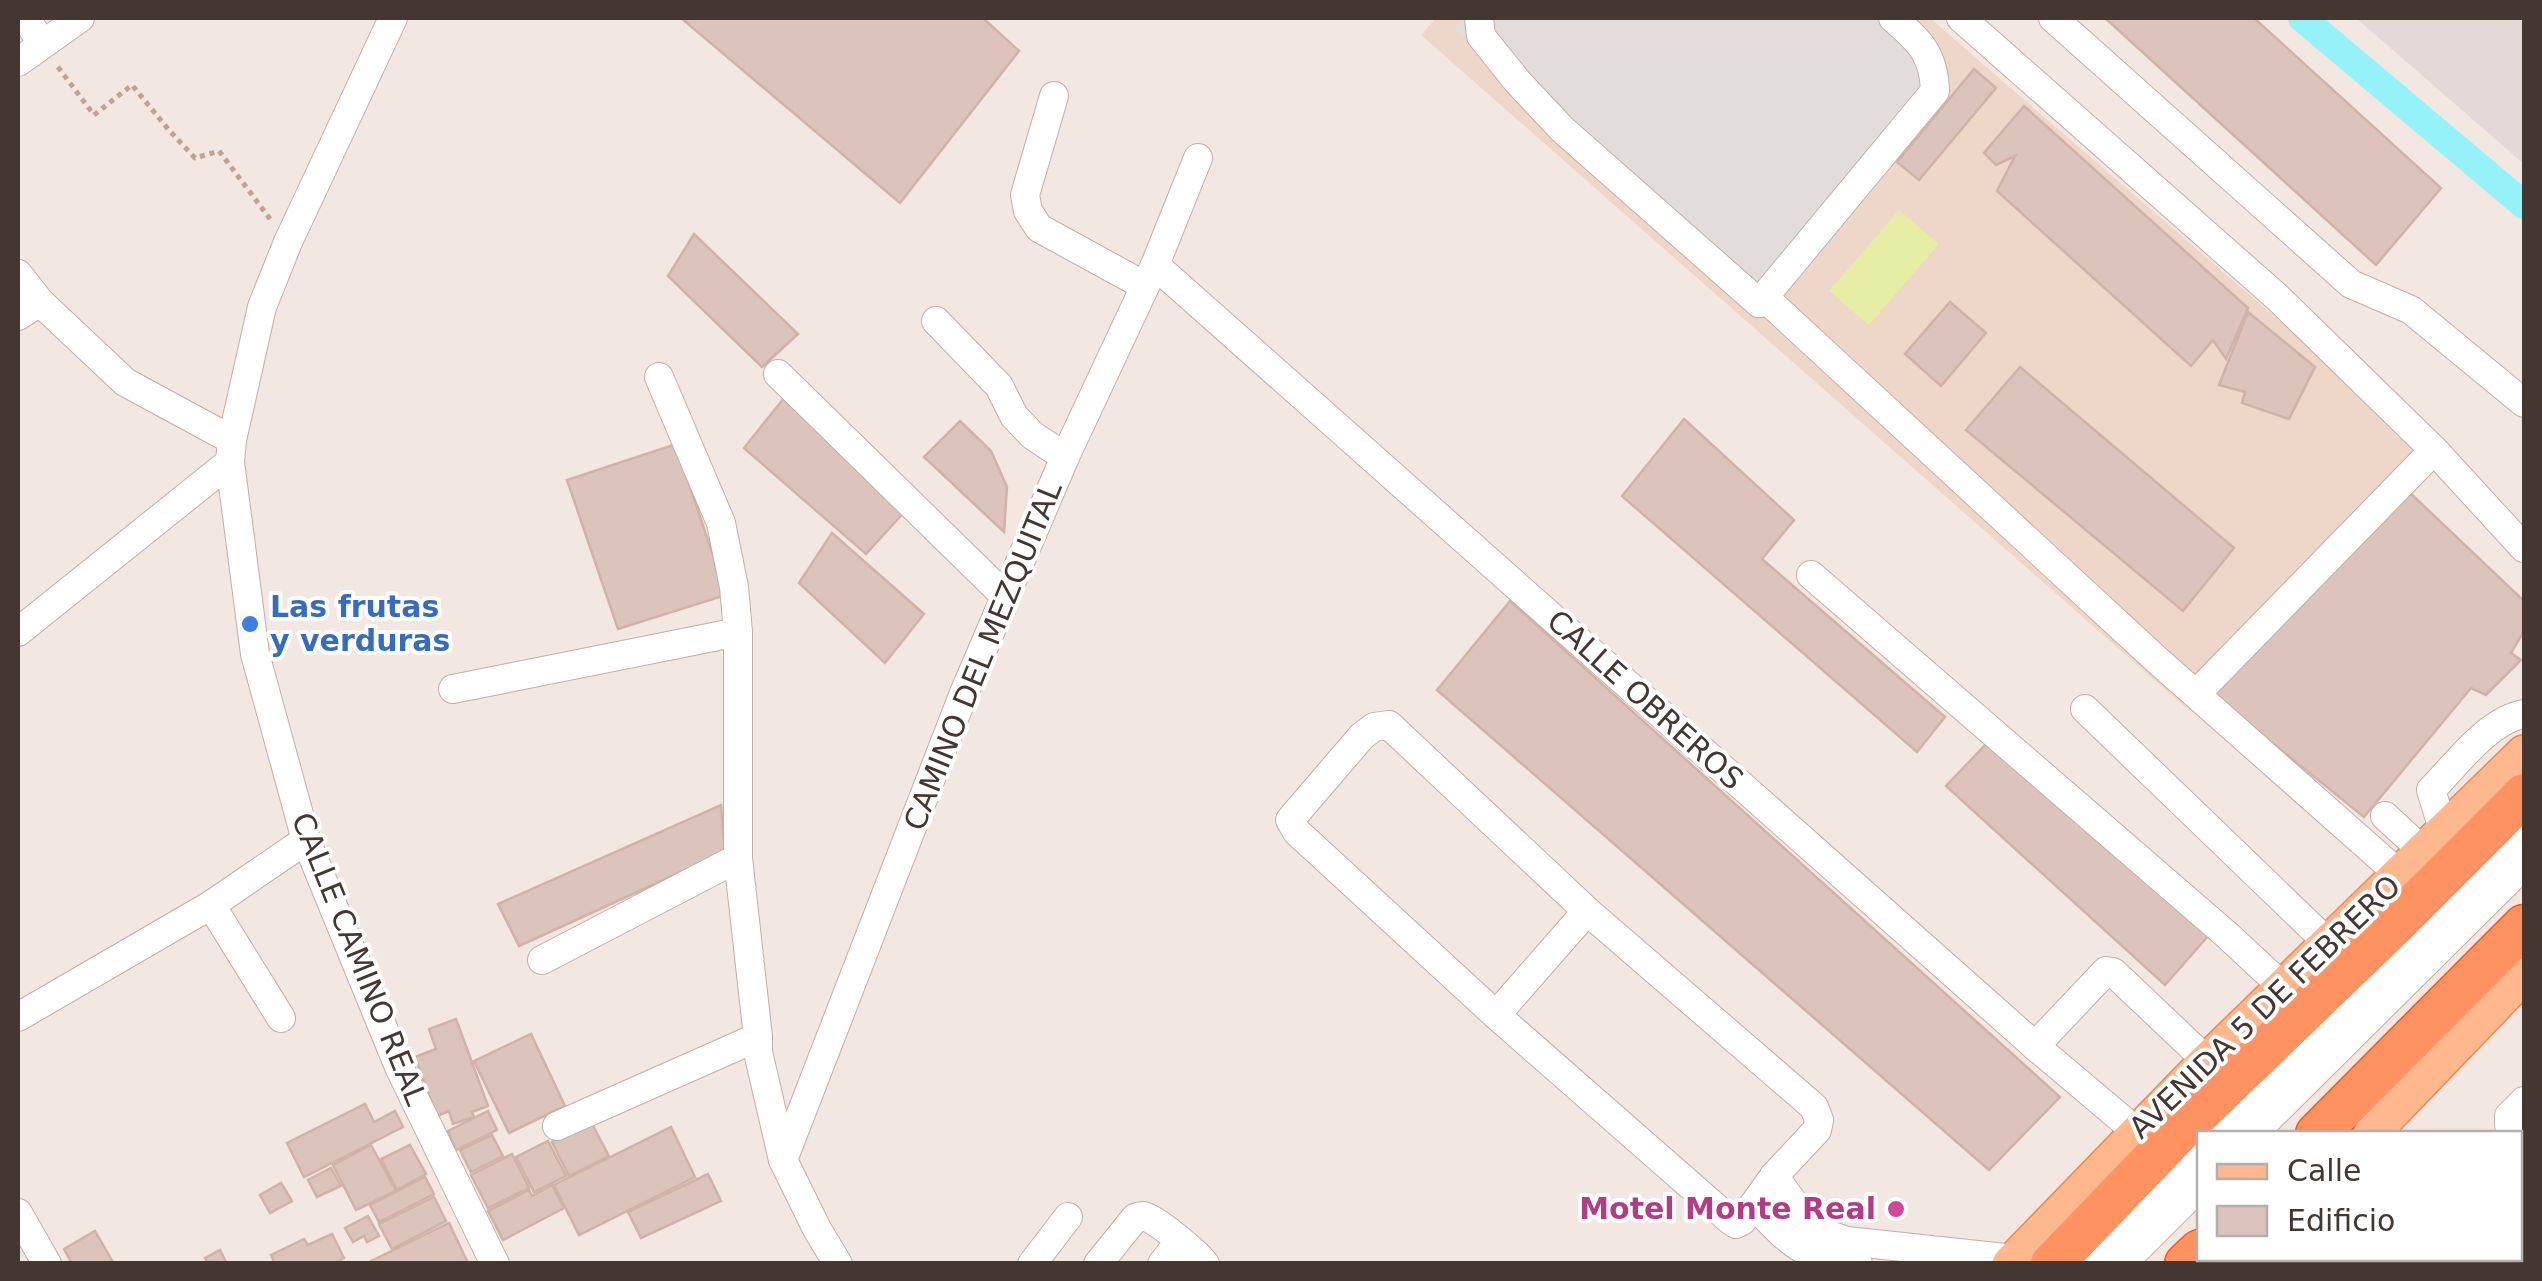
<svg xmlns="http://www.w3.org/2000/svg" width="2542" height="1281" font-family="'DejaVu Sans',sans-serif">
  <rect width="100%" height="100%" fill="#f3e7e1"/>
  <polygon fill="#e4d9d7" points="2356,18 2524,18 2524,164"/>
  <polygon fill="#eed6c9" points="1436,18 1930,18 2425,447 2185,707 1421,35"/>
  <polygon fill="#e6eda4" points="1899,210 1939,244 1869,325 1829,291"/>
  <polygon fill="#e2dddb" points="1463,18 1882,18 1954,81 1766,299 1454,28"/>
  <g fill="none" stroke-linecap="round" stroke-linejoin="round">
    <polyline stroke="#95f2f8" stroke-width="28" points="2302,18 2524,205"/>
  </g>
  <g fill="#dcc3bb" stroke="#d1b2a8" stroke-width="2.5">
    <polygon points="681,18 983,18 1019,51 900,203"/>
    <polygon points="2105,18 2254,18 2441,188 2376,265"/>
    <polygon points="1974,69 1996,88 1919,180 1897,162"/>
    <polygon points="2024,106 2248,308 2226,359 2213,340 2191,366 1997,191 2015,156 1996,165 1984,153"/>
    <polygon points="694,234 798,334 762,367 668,276"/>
    <polygon points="1950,302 1986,333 1941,386 1905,354"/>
    <polygon points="2248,312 2315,367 2289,419 2242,403 2245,392 2219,385"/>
    <polygon points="2020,367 2234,548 2183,611 1966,430"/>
    <polygon points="788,393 906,510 866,554 744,448"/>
    <polygon points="1684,419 1794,520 1762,559 1945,717 1917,752 1622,496"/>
    <polygon points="960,421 991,451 1007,487 1004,532 924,457"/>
    <polygon points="676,444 726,595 618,629 567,480"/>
    <polygon points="2408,491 2524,601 2524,631 2511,653 2521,660 2486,695 2471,688 2364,817 2213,695"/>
    <polygon points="832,533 924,614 885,663 799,583"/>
    <polygon points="1510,601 2060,1097 1989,1170 1437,690"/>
    <polygon points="1991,739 2217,926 2165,985 1946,786"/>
    <polygon points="721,805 725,852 519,946 498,904"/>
    <polygon points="456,1019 488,1106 472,1112 474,1117 453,1124 449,1111 437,1116 415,1057 436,1049 429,1029"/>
    <polygon points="531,1034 565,1106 509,1133 474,1061"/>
    <polygon points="365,1104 374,1122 395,1111 403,1127 304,1177 287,1143"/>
    <polygon points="488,1111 497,1130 456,1150 448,1131"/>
    <polygon points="591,1122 609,1156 569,1176 552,1142"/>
    <polygon points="671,1127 695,1177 579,1235 554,1185"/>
    <polygon points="492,1135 503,1156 471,1172 460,1150"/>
    <polygon points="548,1141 566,1176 534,1192 516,1157"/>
    <polygon points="371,1145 396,1191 356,1210 333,1165"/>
    <polygon points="410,1145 426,1174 397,1190 381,1159"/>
    <polygon points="512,1154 529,1188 488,1208 471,1175"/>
    <polygon points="331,1168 341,1186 317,1197 308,1180"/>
    <polygon points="708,1174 721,1201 641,1238 628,1212"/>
    <polygon points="425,1177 434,1194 379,1222 370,1205"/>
    <polygon points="281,1183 292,1201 270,1213 260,1195"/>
    <polygon points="552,1185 564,1208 503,1240 488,1211 529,1190 532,1196"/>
    <polygon points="434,1197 446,1221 392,1249 379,1224"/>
    <polygon points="368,1216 379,1236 367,1242 364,1236 353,1242 345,1228"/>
    <polygon points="449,1223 468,1263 365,1264"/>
    <polygon points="95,1231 114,1264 72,1264 64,1249"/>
    <polygon points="332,1234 344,1258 333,1264 275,1264 271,1255 304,1239 308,1245"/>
    <polygon points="220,1250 227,1264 208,1264 205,1258"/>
  </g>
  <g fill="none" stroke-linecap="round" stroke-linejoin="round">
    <defs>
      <g id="minor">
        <polyline points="26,18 42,44"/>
        <polyline points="393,18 288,242 262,307 232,440 230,462 255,654 306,840 399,1067 495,1264"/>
        <path d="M1479 18 1481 36 1517 81 1562 129 1759 303 1935 91C1934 55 1920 41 1893 18"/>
        <polyline points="1961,18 2277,297 2434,450 2524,548"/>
        <polyline points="2053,18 2351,284 2411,310 2524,403"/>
        <polyline points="18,62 80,18"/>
        <polyline points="1054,96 1025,195 1028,211 1039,228 1145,286"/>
        <polyline points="1155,265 2035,1046 2137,1132"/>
        <polyline points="18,274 40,302 125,382 232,440"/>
        <polyline points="1759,303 1766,299 2157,660 2400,875"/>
        <polyline points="18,316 40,302"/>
        <polyline points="936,321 999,386 1014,416 1032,435 1065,457"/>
        <polyline points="778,374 1005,596"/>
        <polyline points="659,377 721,523 734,587 738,632 738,858 758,1037 758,1052 783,1160 817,1229 838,1264"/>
        <polyline points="1811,575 2227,935 2284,988"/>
        <polyline points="18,632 230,462"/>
        <polyline points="453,689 738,632"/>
        <polyline points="2196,694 2434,450"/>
        <polyline points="2085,709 2329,944"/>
        <polygon points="1389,725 1587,911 1814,1107 1819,1120 1817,1130 1774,1176 1742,1221 1736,1224 1730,1220 1496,1015 1297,832 1290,820 1362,736 1374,727"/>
        <polyline points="2385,816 2424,852"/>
        <path d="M2444 832 2431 790C2457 764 2488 720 2524 714"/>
        <polyline points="211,905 281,1018"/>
        <polyline points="542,960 738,858"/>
        <polyline points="1496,1015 1587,911"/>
        <polyline points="18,1017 211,905 306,840"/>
        <polyline points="2035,1046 2106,971 2113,972 2207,1061"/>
        <polyline points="557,1126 758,1037"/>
        <polyline points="2223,1134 2524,836"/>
        <polyline points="2253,1134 2524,865"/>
        <polyline points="2513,1134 2509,1125 2509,1116 2524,1101"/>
        <polyline points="783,1160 964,693 1065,457 1155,265 1198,158"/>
        <polyline points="1774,1176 1801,1213 1823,1233 1847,1241 2014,1259"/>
        <path d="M1754 1205C1792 1245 1802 1257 1858 1264"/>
        <polyline points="18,1213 47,1264"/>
        <polyline points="1032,1264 1068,1217"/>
        <path d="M1098 1264 1135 1218C1137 1217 1140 1216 1143 1216 1154 1217 1198 1254 1205 1264"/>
        <polyline points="1162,1264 1180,1241"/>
        <polyline points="2095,1264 2200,1157"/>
        <polyline points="2122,1264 2200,1186"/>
      </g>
      <g id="major">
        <polyline points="2371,1134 2524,975"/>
        <polyline points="2010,1264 2207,1061 2524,753"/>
        <polyline points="2244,1264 2249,1258"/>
      </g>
      <g id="highway">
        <polyline points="2317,1134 2524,926"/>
        <polyline points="2052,1264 2178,1133 2396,923 2524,795"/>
        <polyline points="2186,1264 2200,1251"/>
      </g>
    </defs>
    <use href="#minor" stroke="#c1afa6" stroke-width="30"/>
    <use href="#major" stroke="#f08851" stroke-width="38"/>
    <use href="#highway" stroke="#ee5920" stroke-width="45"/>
    <polyline stroke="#c2a193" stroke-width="5" stroke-dasharray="5 5" stroke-linecap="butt" points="58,67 94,115 132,85 168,129 195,158 219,151 270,219"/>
    <use href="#minor" stroke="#fff" stroke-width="28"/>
    <use href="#major" stroke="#ffb78e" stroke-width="35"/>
    <use href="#highway" stroke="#ff9260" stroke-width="42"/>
  </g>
  <circle fill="#3f7fe0" stroke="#fff" stroke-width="4" cx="250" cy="624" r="10"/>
  <circle fill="#d1479c" stroke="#fff" stroke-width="4" cx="1896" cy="1209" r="10"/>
  <g text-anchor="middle" stroke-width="8" stroke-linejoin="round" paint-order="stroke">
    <g font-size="30" font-weight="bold" fill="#366cbe" stroke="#fff" text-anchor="start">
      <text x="270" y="617">Las frutas<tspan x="270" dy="34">y verduras</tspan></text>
    </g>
    <g font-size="30" fill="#443631" stroke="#fff">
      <text transform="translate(983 656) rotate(-68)" y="10">CAMINO DEL MEZQUITAL</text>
      <text transform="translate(1645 700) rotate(42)" y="10">CALLE OBREROS</text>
      <text transform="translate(359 959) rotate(68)" y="10">CALLE CAMINO REAL</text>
      <text transform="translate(2265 1007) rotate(-44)" y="10">AVENIDA 5 DE FEBRERO</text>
    </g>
    <g font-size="30" font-weight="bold" fill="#b23c85" stroke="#fff" text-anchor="end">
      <text x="1876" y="1219">Motel Monte Real</text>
    </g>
  </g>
  <rect width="2542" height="1281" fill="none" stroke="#443631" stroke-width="40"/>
  <rect x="2197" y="1131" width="325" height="130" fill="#ffffff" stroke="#b4afad" stroke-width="2.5"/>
  <rect x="2217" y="1164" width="50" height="15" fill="#ffb78e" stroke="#b4afad" stroke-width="2.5"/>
  <text x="2287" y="1181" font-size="30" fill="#443631">Calle</text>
  <rect x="2217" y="1206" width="50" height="30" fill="#dcc3bb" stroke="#b4afad" stroke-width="2.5"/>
  <text x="2287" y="1231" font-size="30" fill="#443631">Edificio</text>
</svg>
